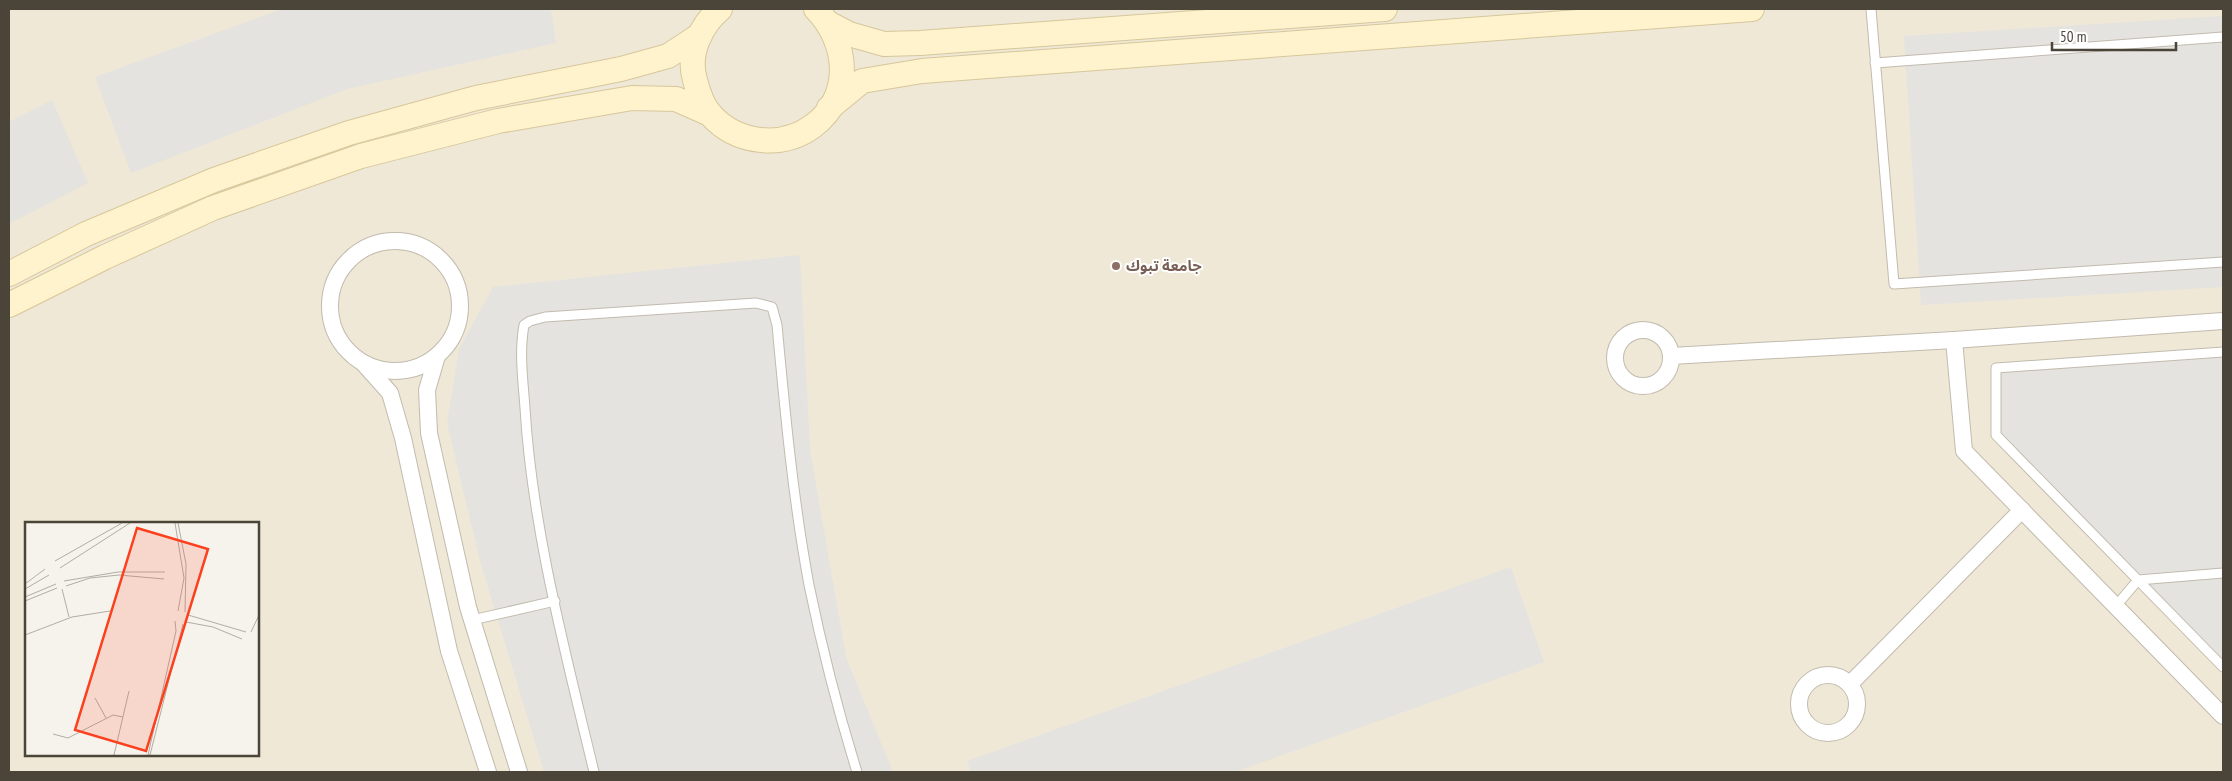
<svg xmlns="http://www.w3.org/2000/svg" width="2232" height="781" font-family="'PT Sans Narrow','Noto Sans Arabic',sans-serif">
  <rect width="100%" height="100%" fill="#f6f3ec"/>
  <path fill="#efe8d6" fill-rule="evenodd" d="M9 9H2223V772H9ZM26 524H258V755H26Z"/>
  <g fill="#e5e3e0">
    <polygon points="282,9 551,9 556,43 347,89 131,173 95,77"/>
    <polygon points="2223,16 2223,287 1921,305 1904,36"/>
    <polygon points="52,100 88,183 9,224 9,122"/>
    <polygon points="800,255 810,449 846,657 893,772 544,772 480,561 447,423 459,349 493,287"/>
    <polygon points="2223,352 2223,667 1996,435 1996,368"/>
    <polygon points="1511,567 1544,662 1235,772 971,772 967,761"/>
  </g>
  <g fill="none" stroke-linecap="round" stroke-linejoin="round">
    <defs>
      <g id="lane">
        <polyline points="1871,9 1894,284 2223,262"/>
        <polyline points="1875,63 2223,37"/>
        <polyline points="2223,352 1996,368 1996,435 2223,667"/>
        <polyline points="2116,606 2138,580 2223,573"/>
        <polyline points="472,620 555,601"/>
        <path d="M594 772C566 655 532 528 525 408 523 380 519 353 524 325L530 321 545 317 756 303 772 307 777 325C785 412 793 499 809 585 822 648 838 711 857 772"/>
      </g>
      <g id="street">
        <circle cx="395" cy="306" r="65"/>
        <circle cx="1643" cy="358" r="28"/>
        <polyline points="1954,340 1964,451 2223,716"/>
        <polyline points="437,356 427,390 429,433 468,607 519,772"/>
        <polyline points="1671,356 1954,340 2223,321"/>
        <polyline points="364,364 390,393 403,438 449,651 488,772"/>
        <circle cx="1828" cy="704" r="29"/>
        <polyline points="1850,684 2022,510"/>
      </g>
      <g id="secondary">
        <path d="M720 9C701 25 687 54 695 80 698 92 702 105 710 114 736 144 782 149 813 126 854 95 848 42 816 9"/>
        <polyline points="830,24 849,34 884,44 920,43 1385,9"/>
        <polyline points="829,108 862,81 922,71 1752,9"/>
        <polyline points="9,274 86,234 214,180 349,133 476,98 621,69 668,56 700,35"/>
        <polyline points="9,305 105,257 213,208 361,156 498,121 632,98 676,99 710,114"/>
      </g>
    </defs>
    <use href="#lane" stroke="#c2bbae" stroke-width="11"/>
    <use href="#street" stroke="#c2bbae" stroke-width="18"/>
    <use href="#secondary" stroke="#d6c79b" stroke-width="26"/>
    <use href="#lane" stroke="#fff" stroke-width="9"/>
    <use href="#street" stroke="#fff" stroke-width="16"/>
    <use href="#secondary" stroke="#fff3cd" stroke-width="24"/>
  </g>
  <circle fill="#8d6e63" stroke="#fff" stroke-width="2" cx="1116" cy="266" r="5"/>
  <g text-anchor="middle" stroke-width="4" stroke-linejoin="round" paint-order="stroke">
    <g font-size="15" font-weight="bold" fill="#785e54" stroke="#fff" text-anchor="start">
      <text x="1126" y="271">جامعة تبوك</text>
    </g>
  </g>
  <g transform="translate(25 522)">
    <rect width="234" height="234" fill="#f6f3ec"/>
    <path fill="none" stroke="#b2ada4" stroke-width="1" d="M150 1 159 56 153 89M153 1 161 42 160 90M30 39 97 1M35 46 105 1M39 59 93 50H140M0 62 20 47M41 64 65 56 94 53 139 57M0 67 24 53M37 67 44 95M0 75 31 62M0 79 32 66M163 93 221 110M161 100 188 105 217 117M226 110 234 93M0 113 47 95 85 89M70 176 81 196M28 212 43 216 88 193 98 195M89 233 104 169M123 233 151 109 150 99M125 233 158 102"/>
    <path fill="#fc3f1d" fill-opacity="0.15" stroke="#fc3f1d" stroke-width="2.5" d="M112 6 183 27 121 229 50 208Z"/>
    <rect width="234" height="234" fill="none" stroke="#4b4439" stroke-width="2.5"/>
  </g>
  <rect width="2232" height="781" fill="none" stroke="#4b4439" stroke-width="20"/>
  <path d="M2052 42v8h124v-8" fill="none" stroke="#4b4439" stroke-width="2.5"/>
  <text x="2060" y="42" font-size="15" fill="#4b4439" stroke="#ffffff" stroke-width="4" paint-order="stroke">50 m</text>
</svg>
